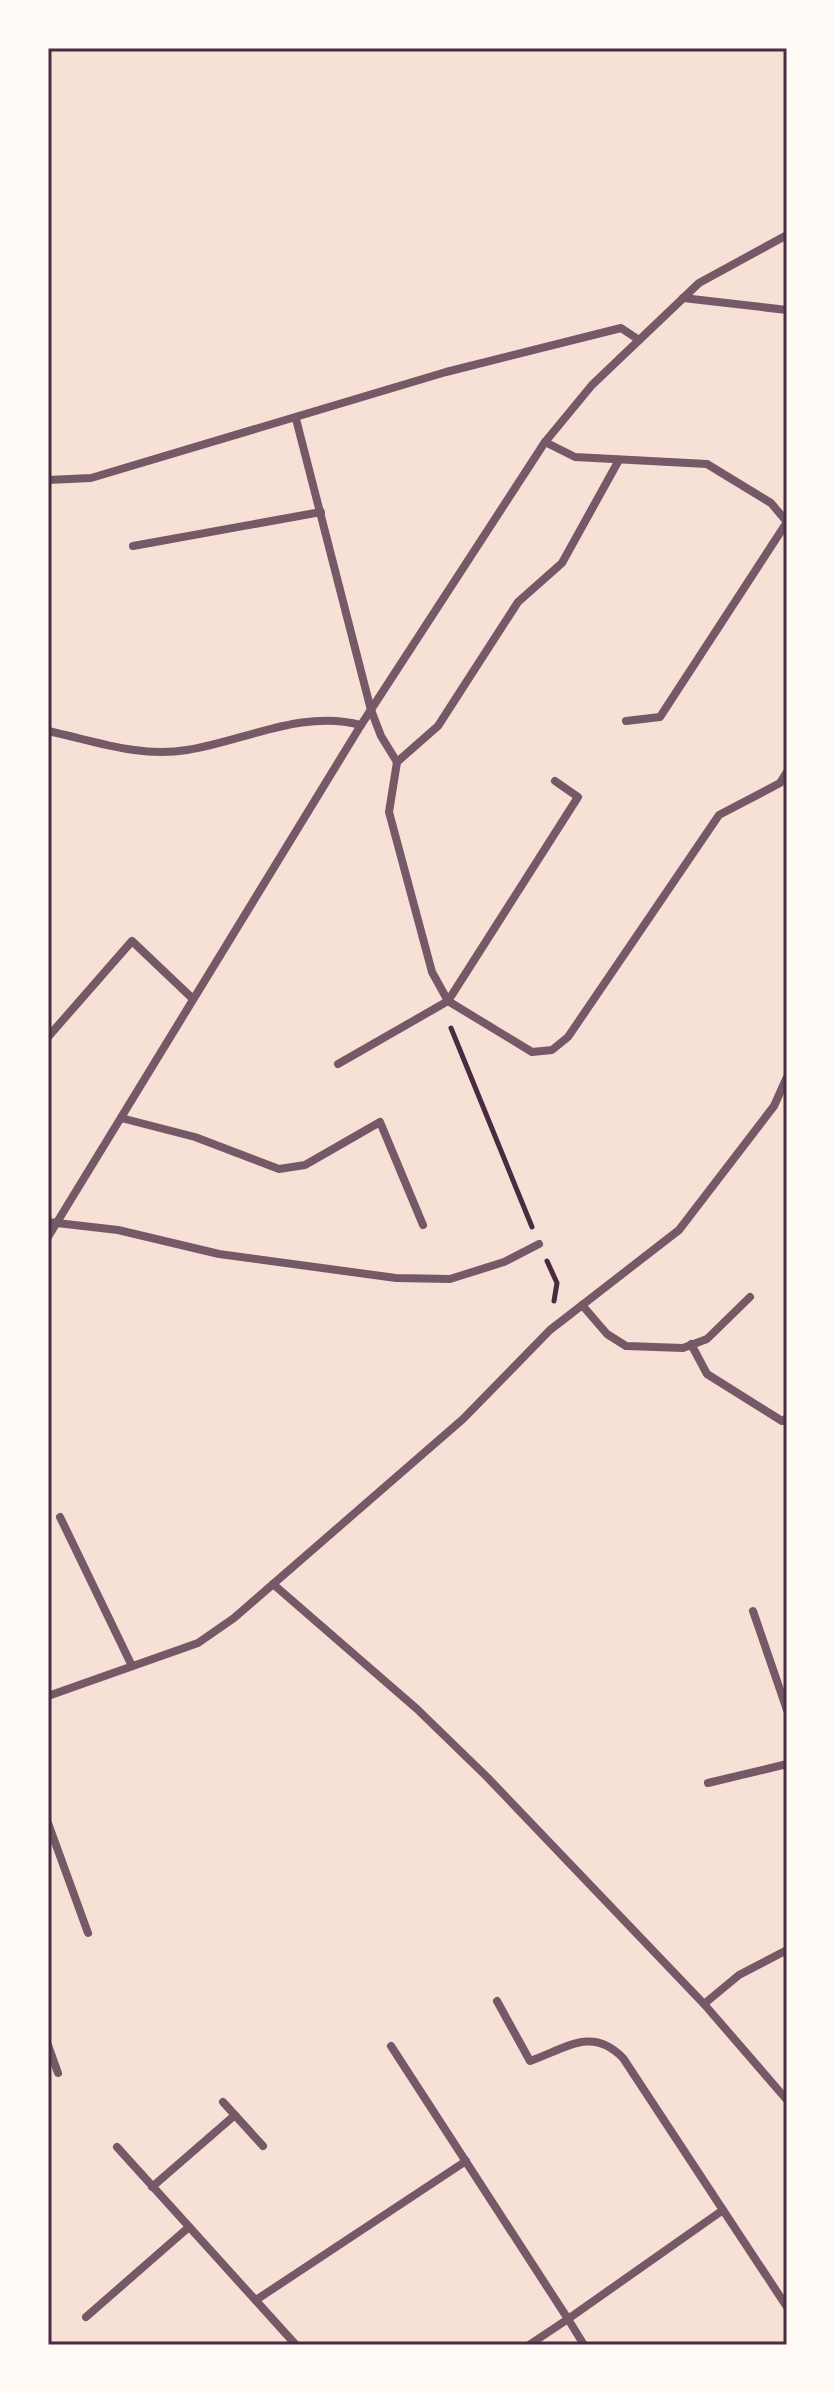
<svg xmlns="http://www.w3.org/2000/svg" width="835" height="2393" font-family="'Noto Serif',serif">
  <rect width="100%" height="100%" fill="#f7e1d7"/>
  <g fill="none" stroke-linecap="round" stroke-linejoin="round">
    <g stroke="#4a2c40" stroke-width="5">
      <polyline points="451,1028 532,1227"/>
      <polyline points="547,1261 557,1283 554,1301"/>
    </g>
    <g stroke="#755966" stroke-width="8">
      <polyline points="683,298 787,310"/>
      <polyline points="296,419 371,710 381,736 397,762 389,812 432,972 448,1001 532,1052 552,1050 568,1037 719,815 780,783 787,772"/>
      <polyline points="545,442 575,457 707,464 771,503 787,522"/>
      <polyline points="48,480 91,478 446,372 621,328 639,340"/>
      <polyline points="133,546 321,512"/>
      <polyline points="626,721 660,717 787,522"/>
      <path d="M48 731C94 741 140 758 187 750 244 741 303 709 361 725"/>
      <polyline points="397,762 438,726 518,602 562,563 619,460"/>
      <polyline points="48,1037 132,941 193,999"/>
      <polyline points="338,1064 448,1001 578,797 555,781"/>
      <polyline points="121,1118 195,1137 279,1169 305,1165 380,1122 423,1225"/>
      <polyline points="48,1222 118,1230 219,1254 396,1278 450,1279 504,1262 539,1244"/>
      <polyline points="48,1237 361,725 545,442 592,385 699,283 787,235"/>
      <polyline points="582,1305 607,1334 626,1346 683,1348 707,1339 750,1297"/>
      <polyline points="691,1344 707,1374 782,1421 787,1418"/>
      <polyline points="60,1517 132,1666"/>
      <polyline points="273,1584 417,1709 487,1777 704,2004"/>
      <polyline points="753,1611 787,1710"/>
      <polyline points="48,1696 198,1643 234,1618 463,1419 550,1330 679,1230 774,1106 787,1077"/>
      <polyline points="708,1783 787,1764"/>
      <polyline points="48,1823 88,1933"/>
      <polyline points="787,1950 739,1975 704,2004 787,2100"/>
      <path d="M497 2001 530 2061C567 2048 592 2026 623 2058L723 2210"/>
      <polyline points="48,2045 58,2073"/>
      <polyline points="391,2046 568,2319 529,2345"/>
      <polyline points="223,2102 263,2146"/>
      <polyline points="117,2147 296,2345"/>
      <polyline points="152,2187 235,2115"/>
      <polyline points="256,2300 466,2161"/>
      <polyline points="86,2317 189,2227"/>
      <polyline points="584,2345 568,2319 723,2210 787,2307"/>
    </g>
  </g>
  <rect width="835" height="2393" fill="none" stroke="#fffaf5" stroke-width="100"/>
  <rect x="50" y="50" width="735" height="2293" fill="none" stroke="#4a2c40" stroke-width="3"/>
</svg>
